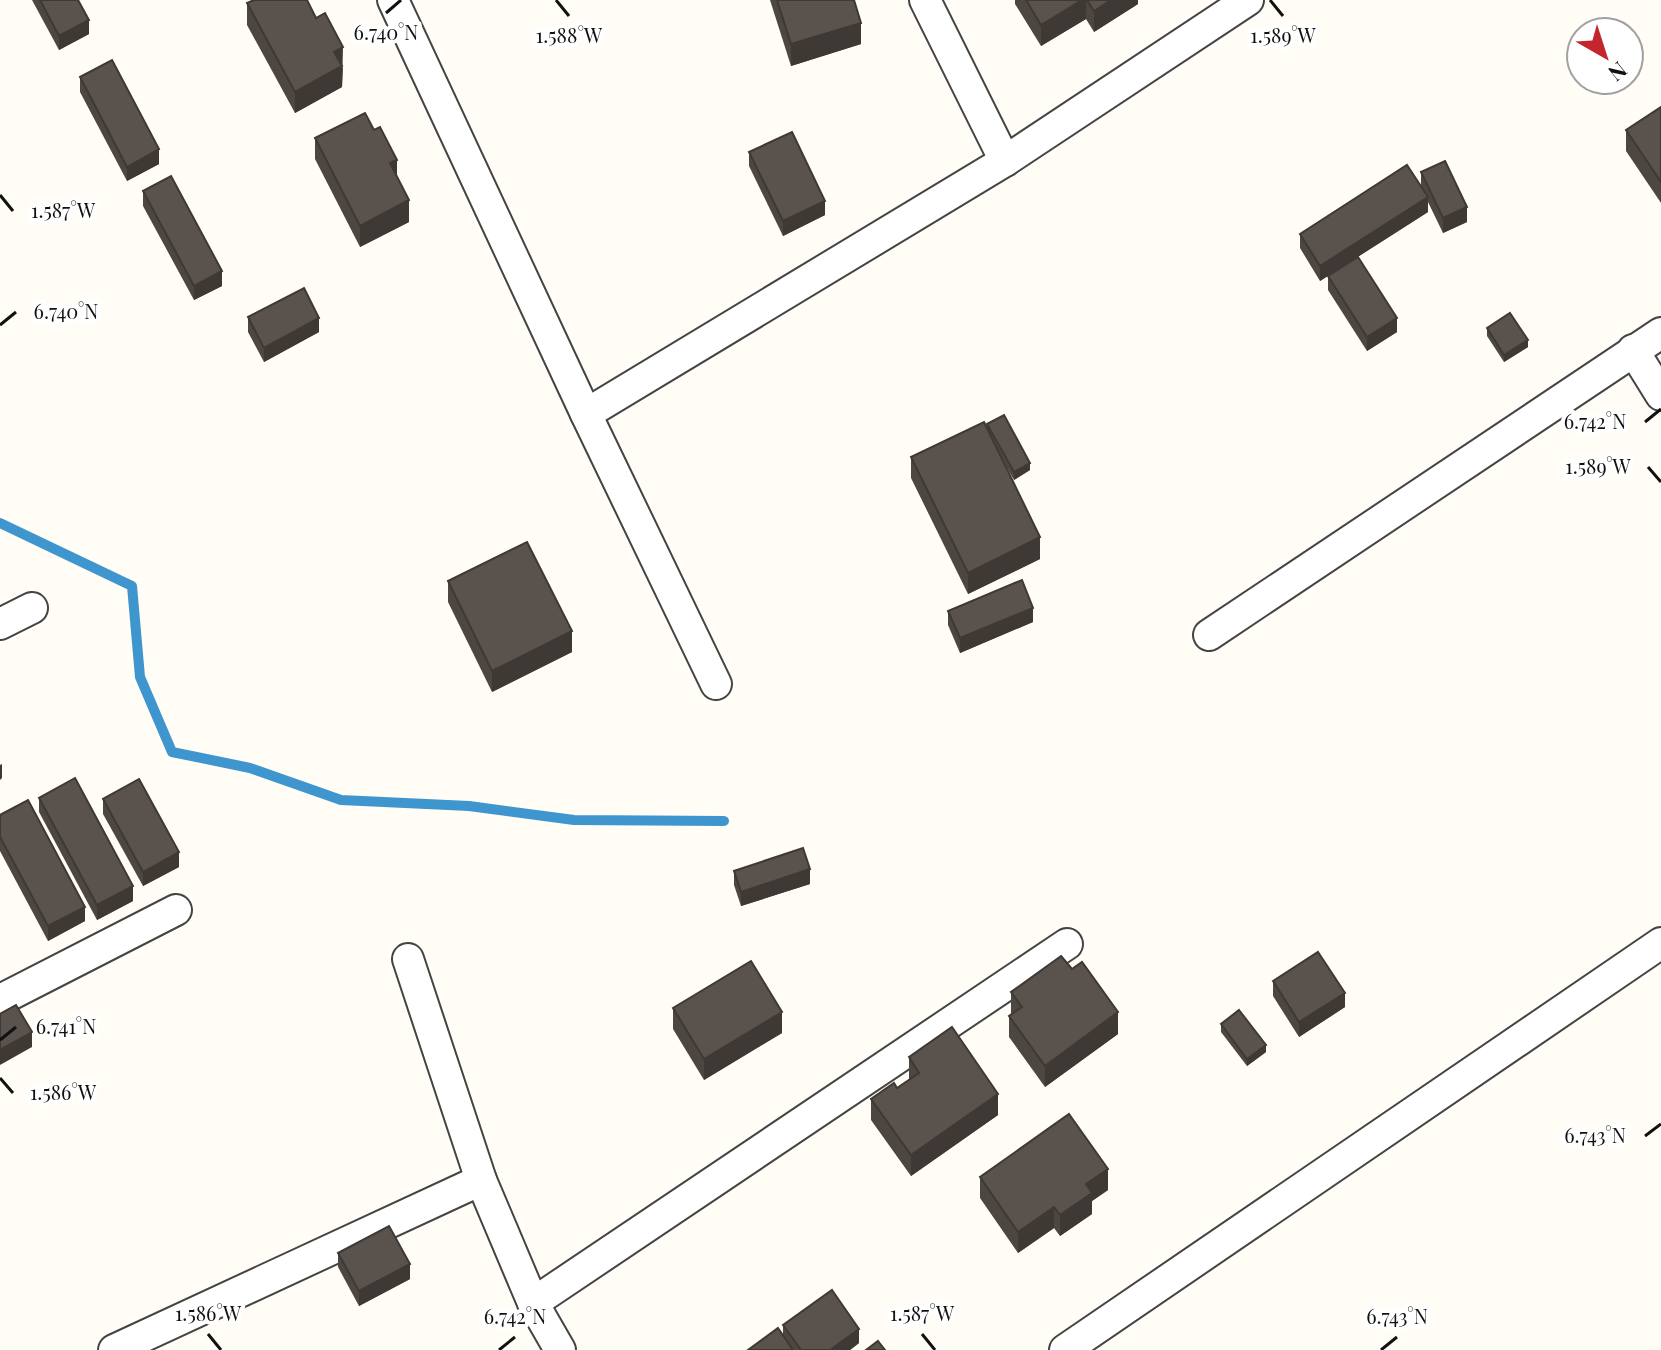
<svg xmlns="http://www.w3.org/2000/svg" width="1661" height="1350" font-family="'Playfair Display',serif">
  <rect width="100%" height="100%" fill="#fffdf5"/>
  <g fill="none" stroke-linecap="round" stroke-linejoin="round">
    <polyline stroke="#3f96cf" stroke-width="10" points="0,523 132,586 140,677 172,752 250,768 341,800 469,806 574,820 724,821"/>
    <defs>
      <g id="minor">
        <polyline points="393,0 586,414 716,684"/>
        <polyline points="925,0 1005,161"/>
        <polyline points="1633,350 1661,395"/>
        <polyline points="586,414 1005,161 1248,0"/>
        <polyline points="0,624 32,608"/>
        <polyline points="1209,635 1661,333"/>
        <polyline points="408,959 481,1180 533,1303 560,1350"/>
        <polyline points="0,1000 176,910"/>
        <polyline points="533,1303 1067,944"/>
        <polyline points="114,1350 481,1180"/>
        <polyline points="1065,1350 1661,943"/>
      </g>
    </defs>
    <use href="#minor" stroke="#444" stroke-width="34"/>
    <use href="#minor" stroke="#fff" stroke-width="30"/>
  </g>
  <g fill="#4d4742">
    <polygon points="32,0 78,0 89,34 59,50"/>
    <polygon points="770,0 854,0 861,44 791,66"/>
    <polygon points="1015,0 1138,0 1138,4 1094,32 1086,19 1041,46 1015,4"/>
    <polygon points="247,3 343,68 342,87 295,113 247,25"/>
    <polygon points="80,77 159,164 127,181 80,92"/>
    <polygon points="1661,107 1661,203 1626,151 1626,130"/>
    <polygon points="374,130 397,176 409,222 360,247 315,159 315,138"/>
    <polygon points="749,152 825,215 783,236 749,166"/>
    <polygon points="1421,172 1467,222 1443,233 1428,202 1428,212 1320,281 1300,248 1300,234 1421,186"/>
    <polygon points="143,191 222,286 194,300 143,206"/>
    <polygon points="1328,276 1397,332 1367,351 1328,290"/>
    <polygon points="248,317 319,332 264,362 248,332"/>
    <polygon points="1487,328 1528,347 1504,362 1487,336"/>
    <polygon points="987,424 1030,470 1014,480 1002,459 1040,559 968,594 911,478 911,457 987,428"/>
    <polygon points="448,581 572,652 492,692 448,602"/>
    <polygon points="948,611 1033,622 960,653 948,625"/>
    <polygon points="39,798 133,901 97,920 39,812"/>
    <polygon points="103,799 179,867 143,886 103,814"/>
    <polygon points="0,815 85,921 48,941 0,851"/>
    <polygon points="734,871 810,884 741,906 734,885"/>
    <polygon points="1072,969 1118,1034 1045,1087 1009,1037 1009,1016 1011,1014 1011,992"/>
    <polygon points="1273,981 1345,1007 1299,1037 1273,996"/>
    <polygon points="673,1008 782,1033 704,1080 673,1029"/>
    <polygon points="1221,1024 1266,1052 1247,1066 1221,1032"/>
    <polygon points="909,1057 998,1115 911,1176 871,1120 871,1099 897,1088 909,1080"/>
    <polygon points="980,1177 1108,1190 1092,1201 1092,1214 1060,1236 1054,1228 1018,1253 980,1198"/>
    <polygon points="338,1253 410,1279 359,1306 338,1267"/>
    <polygon points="783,1325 859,1343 850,1350 748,1350 783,1336"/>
  </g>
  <g fill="#3f3936">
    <polygon points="1082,0 1086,0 1086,19 1041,46 1041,25"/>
    <polygon points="1111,0 1138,0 1138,4 1094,32 1094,11"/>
    <polygon points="89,20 89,34 59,50 59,36"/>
    <polygon points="861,23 861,44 791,66 791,44"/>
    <polygon points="343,47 342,87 295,113 295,92 334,52"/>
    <polygon points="159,149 159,164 127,181 127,167"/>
    <polygon points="397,160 397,181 390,163"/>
    <polygon points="1428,197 1428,212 1320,281 1320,266"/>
    <polygon points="409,200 409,222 360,247 360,226"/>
    <polygon points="825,201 825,215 783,236 783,221"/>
    <polygon points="1467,207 1467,222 1443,233 1443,218"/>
    <polygon points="222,271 222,286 194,300 194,286"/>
    <polygon points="319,318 319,332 264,362 264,348"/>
    <polygon points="1397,318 1397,332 1367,351 1367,337"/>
    <polygon points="1528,340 1528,347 1504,362 1504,355"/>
    <polygon points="1030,463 1030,470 1014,480 1014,472"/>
    <polygon points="1040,537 1040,559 968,594 968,573"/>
    <polygon points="1033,608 1033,622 960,653 960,638"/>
    <polygon points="572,631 572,652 492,692 492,671"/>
    <polygon points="2,764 2,778 0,780 0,765"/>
    <polygon points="179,852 179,867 143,886 143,872"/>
    <polygon points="810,869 810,884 741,906 741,892"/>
    <polygon points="133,886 133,901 97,920 97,905"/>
    <polygon points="85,907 85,921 48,941 48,926"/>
    <polygon points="1345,993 1345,1007 1299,1037 1299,1022"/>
    <polygon points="782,1012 782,1033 704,1080 704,1059"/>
    <polygon points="1118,1012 1118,1034 1045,1087 1045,1066"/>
    <polygon points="32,1032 32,1047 0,1065 0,1050"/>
    <polygon points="1266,1045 1266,1052 1247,1066 1247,1059"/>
    <polygon points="998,1094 998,1115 911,1176 911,1155"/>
    <polygon points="1108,1169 1108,1190 1092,1201 1092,1214 1060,1236 1060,1215 1086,1184"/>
    <polygon points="1054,1207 1054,1228 1018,1253 1018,1232"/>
    <polygon points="410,1264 410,1279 359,1306 359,1291"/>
    <polygon points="859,1329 859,1343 850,1350 830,1350"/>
  </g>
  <g fill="#5a524d" stroke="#3f3936" stroke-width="2">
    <polygon points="40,0 78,0 89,20 59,36"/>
    <polygon points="254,0 307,0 316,18 325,13 343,47 334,52 342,66 295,92 247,3"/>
    <polygon points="777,0 854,0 861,23 791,44"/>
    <polygon points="1026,0 1082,0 1041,25"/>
    <polygon points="1087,0 1111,0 1094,11"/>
    <polygon points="112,60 159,149 127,167 80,77"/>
    <polygon points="1661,107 1661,182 1626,130"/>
    <polygon points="365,113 374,130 380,127 397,160 390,163 409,200 360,226 315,138"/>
    <polygon points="792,132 825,201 783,221 749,152"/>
    <polygon points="1445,161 1467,207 1443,218 1421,172"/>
    <polygon points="1407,165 1428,197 1320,266 1300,234"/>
    <polygon points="171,176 222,271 194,286 143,191"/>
    <polygon points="1358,257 1397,318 1367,337 1328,276"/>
    <polygon points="304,288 319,318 264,348 248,317"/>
    <polygon points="1510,313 1528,340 1504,355 1487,328"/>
    <polygon points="1004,415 1030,463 1014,472 987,424"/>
    <polygon points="984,422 1040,537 968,573 911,457"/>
    <polygon points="527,542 572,631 492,671 448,581"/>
    <polygon points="1022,580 1033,608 960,638 948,611"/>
    <polygon points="75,778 133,886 97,905 39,798"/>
    <polygon points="139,779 179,852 143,872 103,799"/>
    <polygon points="28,800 85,907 48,926 0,837 0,815"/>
    <polygon points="803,848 810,869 741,892 734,871"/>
    <polygon points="1318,952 1345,993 1299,1022 1273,981"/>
    <polygon points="1061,956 1072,969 1082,962 1118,1012 1045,1066 1009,1016 1022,1007 1011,992"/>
    <polygon points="751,961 782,1012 704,1059 673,1008"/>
    <polygon points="16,1005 32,1032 0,1050 0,1014"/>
    <polygon points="1239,1010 1266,1045 1247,1059 1221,1024"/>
    <polygon points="952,1027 998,1094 911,1155 871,1099 894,1083 897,1088 919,1073 909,1057"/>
    <polygon points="1069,1114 1108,1169 1086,1184 1092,1193 1060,1215 1054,1207 1018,1232 980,1177"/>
    <polygon points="389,1226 410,1264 359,1291 338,1253"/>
    <polygon points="832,1290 859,1329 830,1350 801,1350 783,1325"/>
    <polygon points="778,1328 793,1350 748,1350"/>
    <polygon points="878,1341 885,1350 866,1350"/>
  </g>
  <path fill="none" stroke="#111" stroke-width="3" d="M556 0 569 16M1270 0 1283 16M386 13 401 0M0 195 13 211M0 325 16 312M1645 422 1661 409M1648 467 1661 482M0 1040 16 1027M0 1078 13 1093M1645 1136 1661 1124M208 1334 221 1350M922 1334 935 1350M499 1350 515 1337M1381 1350 1397 1337"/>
  <g font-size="20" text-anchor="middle" fill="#111" stroke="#fff" stroke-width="8" stroke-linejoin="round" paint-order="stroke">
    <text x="386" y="40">6.740°N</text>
    <text x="1283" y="43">1.589°W</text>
    <text x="569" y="43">1.588°W</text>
    <text x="63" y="218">1.587°W</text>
    <text x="66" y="319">6.740°N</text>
    <text x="1595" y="429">6.742°N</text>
    <text x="1598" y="474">1.589°W</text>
    <text x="66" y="1034">6.741°N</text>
    <text x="63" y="1100">1.586°W</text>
    <text x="1595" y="1143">6.743°N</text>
    <text x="208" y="1321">1.586°W</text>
    <text x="922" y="1321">1.587°W</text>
    <text x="515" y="1324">6.742°N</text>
    <text x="1397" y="1324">6.743°N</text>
  </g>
  <g transform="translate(1605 56) rotate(141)"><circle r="38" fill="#ffffff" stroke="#a0a0a0" stroke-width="2"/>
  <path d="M0-6L14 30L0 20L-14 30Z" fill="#c4262e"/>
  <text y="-12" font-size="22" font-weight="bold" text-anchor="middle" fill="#111111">N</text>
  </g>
</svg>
